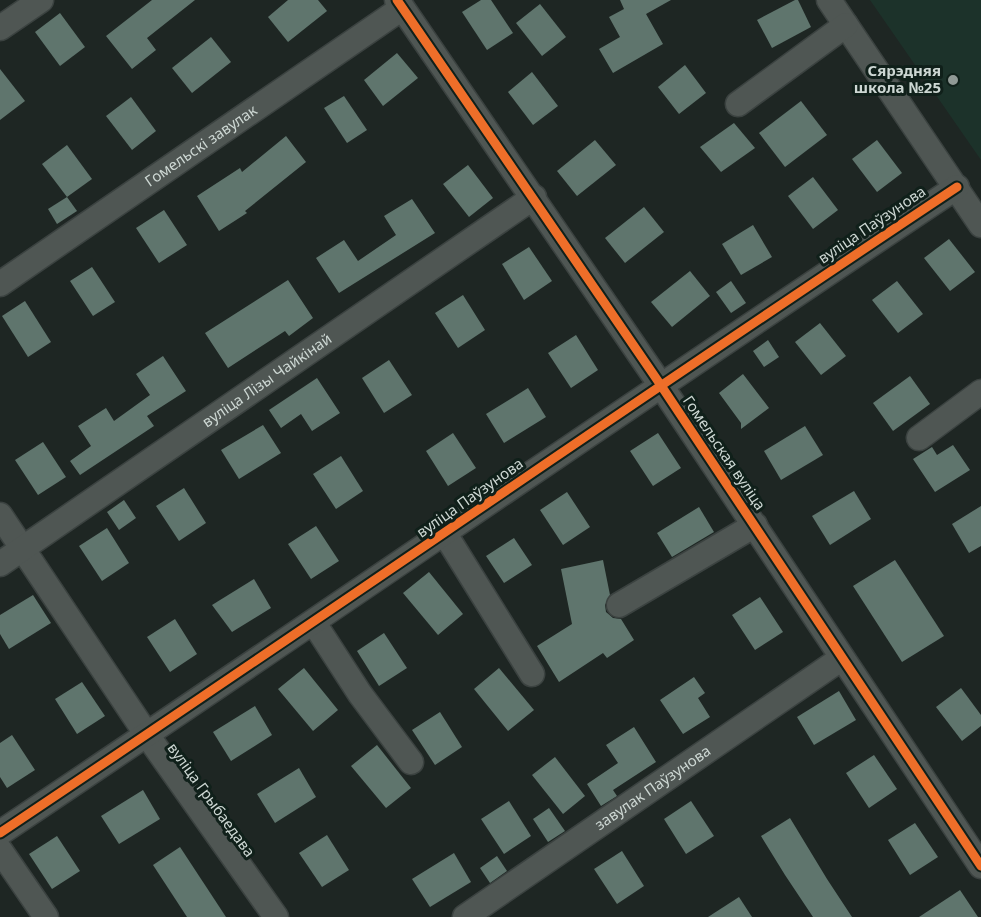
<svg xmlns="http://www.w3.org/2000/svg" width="981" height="917" font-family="'Noto Sans',sans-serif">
  <rect width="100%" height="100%" fill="#1e2623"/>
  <polygon fill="#1c322a" points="870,0 981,0 981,160"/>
  <g fill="#5f756d">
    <polygon points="152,0 195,0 147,38 156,50 132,69 106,36"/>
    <polygon points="288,0 318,0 327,11 288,42 268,17"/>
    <polygon points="481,0 491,0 513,33 487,50 462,12"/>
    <polygon points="620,0 671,0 646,14 663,44 613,73 599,49 620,37 609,17 624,9"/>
    <polygon points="795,0 798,0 811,27 772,48 757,20"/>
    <polygon points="540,4 566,37 542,56 516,23"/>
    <polygon points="60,13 85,47 60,66 35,32"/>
    <polygon points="211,37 231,62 192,93 172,68"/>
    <polygon points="397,53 418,78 383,106 364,80"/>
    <polygon points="685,65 706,93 679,114 658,87"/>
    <polygon points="0,69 25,101 0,120"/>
    <polygon points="532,72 558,106 533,125 508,92"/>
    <polygon points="344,96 367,130 347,143 324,108"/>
    <polygon points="131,97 156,131 132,150 106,116"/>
    <polygon points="801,101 827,135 785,167 759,133"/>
    <polygon points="734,123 755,148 721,172 700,147"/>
    <polygon points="286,136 306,162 245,211 247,213 219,231 197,196 240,168 242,172"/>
    <polygon points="595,140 616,165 577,196 557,171"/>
    <polygon points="877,140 902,173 877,192 852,159"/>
    <polygon points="67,145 92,179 67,197 42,164"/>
    <polygon points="468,165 493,198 469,217 443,184"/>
    <polygon points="813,177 838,210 813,229 788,196"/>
    <polygon points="67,197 77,211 57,224 48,209"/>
    <polygon points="412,199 435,233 339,293 316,258 344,240 358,261 396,235 384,216"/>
    <polygon points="644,207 664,232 625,263 605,238"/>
    <polygon points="164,210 187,245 159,263 136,228"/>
    <polygon points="753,225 772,257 741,275 722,244"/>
    <polygon points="949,239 975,272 950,291 924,258"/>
    <polygon points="529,247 552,281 524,300 502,264"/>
    <polygon points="92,267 115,302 93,316 70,281"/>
    <polygon points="690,271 710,296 672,327 651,302"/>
    <polygon points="288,280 313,318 289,336 285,331 228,368 205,333"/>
    <polygon points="731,281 746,303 731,313 716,292"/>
    <polygon points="897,281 923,314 898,333 872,300"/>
    <polygon points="463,295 485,330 458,348 435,313"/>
    <polygon points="25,301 51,342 28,357 2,316"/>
    <polygon points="820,323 846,356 821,375 795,342"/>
    <polygon points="576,335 598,370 571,388 548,353"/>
    <polygon points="768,340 779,357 764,367 753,351"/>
    <polygon points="163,356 186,391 147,416 154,426 80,475 70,461 91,446 78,426 106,408 114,421 150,395 136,374"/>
    <polygon points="389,360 412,395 384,413 362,378"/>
    <polygon points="743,374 769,408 741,429 741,423 719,393"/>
    <polygon points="910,376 930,404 893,431 873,403"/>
    <polygon points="317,378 340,413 312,431 301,414 281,428 269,410"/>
    <polygon points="528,388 546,417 504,443 486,414"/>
    <polygon points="263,425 281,453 239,479 221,450"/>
    <polygon points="805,426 823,455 781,480 764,451"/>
    <polygon points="453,433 476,468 448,486 426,451"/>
    <polygon points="658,433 681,468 653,486 630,451"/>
    <polygon points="43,442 66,477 38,495 15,460"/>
    <polygon points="953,445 970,470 935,492 913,459 932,447 937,455"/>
    <polygon points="341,456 363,491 336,509 313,474"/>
    <polygon points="184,488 206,523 179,541 156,506"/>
    <polygon points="854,491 871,519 830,545 812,516"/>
    <polygon points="567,492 590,527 563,545 540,510"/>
    <polygon points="124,500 136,518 119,530 107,512"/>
    <polygon points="981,506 981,546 969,553 952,524"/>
    <polygon points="699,507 714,532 672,557 657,533"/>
    <polygon points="316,526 339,561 311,579 288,544"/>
    <polygon points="107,528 129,563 102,581 79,546"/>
    <polygon points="514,538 532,565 504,583 486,556"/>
    <polygon points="603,560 610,595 605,605 606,612 613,618 621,619 634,640 607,658 603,653 559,682 537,646 572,624 561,569"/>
    <polygon points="895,560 944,636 902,662 853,586"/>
    <polygon points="429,572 463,614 438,635 403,593"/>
    <polygon points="254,579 271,608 232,632 212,605"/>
    <polygon points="33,595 51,623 9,649 0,634 0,615"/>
    <polygon points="760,597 783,632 755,650 732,615"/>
    <polygon points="175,619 197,654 170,672 147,637"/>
    <polygon points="384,633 407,668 379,686 357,651"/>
    <polygon points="304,668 338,710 313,731 278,689"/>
    <polygon points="499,668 534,710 508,731 474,689"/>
    <polygon points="694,677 705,693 698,698 710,717 683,734 660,700"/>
    <polygon points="82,682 105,716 77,734 55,699"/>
    <polygon points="961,688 981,715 981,726 962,741 936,707"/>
    <polygon points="839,691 856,720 814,745 797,717"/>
    <polygon points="255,706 272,735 231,761 213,732"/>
    <polygon points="440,712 462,747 435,765 412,730"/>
    <polygon points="634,727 656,762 613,790 617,796 601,806 587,784 618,763 606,745"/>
    <polygon points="12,735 35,770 7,788 0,777 0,743"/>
    <polygon points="377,745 411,788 386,808 351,766"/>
    <polygon points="874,755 897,789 869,808 846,773"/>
    <polygon points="555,757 585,796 563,814 532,775"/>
    <polygon points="299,768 316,797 275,823 257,794"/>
    <polygon points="143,790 160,819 119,844 101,816"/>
    <polygon points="509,801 531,836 504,854 481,819"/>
    <polygon points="691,801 714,836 686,854 664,819"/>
    <polygon points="549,808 565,831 548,842 533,819"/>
    <polygon points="790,818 827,879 852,917 813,917 785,875 761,836"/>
    <polygon points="915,823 938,857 910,875 888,840"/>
    <polygon points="327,835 349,870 322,887 299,853"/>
    <polygon points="57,836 80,871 52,889 29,854"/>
    <polygon points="180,847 226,917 187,917 153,865"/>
    <polygon points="622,851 644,886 617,904 594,869"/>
    <polygon points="454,853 471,882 430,907 412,879"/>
    <polygon points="497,856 507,871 490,883 480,868"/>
    <polygon points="960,890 978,917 919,917"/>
    <polygon points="739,897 752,917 708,917"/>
  </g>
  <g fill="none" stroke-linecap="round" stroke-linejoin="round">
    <defs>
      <g id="minor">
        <polyline points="397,0 660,384 981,866"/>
        <polyline points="829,0 981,225"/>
        <polyline points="0,28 41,0"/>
        <polyline points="738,104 846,25"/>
        <path id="s1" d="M0 284 402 8"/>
        <polyline points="919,438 981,392"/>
        <polyline points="0,515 147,735 276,917"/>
        <polyline points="445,534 532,674"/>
        <path id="s2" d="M0 564 534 197"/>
        <polyline points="619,605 755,525"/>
        <polyline points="314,623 360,694 411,762"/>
        <path d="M0 833C320 619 636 400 957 187"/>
        <polyline points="0,850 46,917"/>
        <path id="s3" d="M465 917 842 658"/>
      </g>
    </defs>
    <use href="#minor" stroke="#3b4240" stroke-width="27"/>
    <use href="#minor" stroke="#4f5653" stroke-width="24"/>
    <defs>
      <g id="cycleway">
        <polyline points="397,0 660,384 981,866"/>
        <path d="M0 833C320 619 636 400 957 187"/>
      </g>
    </defs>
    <use href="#cycleway" stroke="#10201a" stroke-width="13"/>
    <use href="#cycleway" stroke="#ee6e29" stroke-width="9"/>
  </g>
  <circle fill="#909995" stroke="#10201a" stroke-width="2" cx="953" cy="80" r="6"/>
  <g text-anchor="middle" stroke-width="6" stroke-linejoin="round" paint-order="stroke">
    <g font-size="15" font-weight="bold" fill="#cdd7d3" stroke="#10201a" text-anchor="end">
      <text x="941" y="76">Сярэдняя<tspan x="941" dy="17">школа №25</tspan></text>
    </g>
    <g font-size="15" fill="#cdd7d3" stroke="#10201a">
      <text dy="5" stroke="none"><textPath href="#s1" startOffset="244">Гомельскі завулак</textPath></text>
      <text transform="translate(872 225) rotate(-34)" y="5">вуліца Паўзунова</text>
      <text dy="5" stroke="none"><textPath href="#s2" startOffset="324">вуліца Лізы Чайкінай</textPath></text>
      <text transform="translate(724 453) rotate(56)" y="5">Гомельская вуліца</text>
      <text transform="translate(470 498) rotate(-35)" y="5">вуліца Паўзунова</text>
      <text dy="5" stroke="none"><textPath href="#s3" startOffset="228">завулак Паўзунова</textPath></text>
      <text transform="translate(211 800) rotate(54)" y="5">вуліца Грыбаедава</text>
    </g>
  </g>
</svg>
